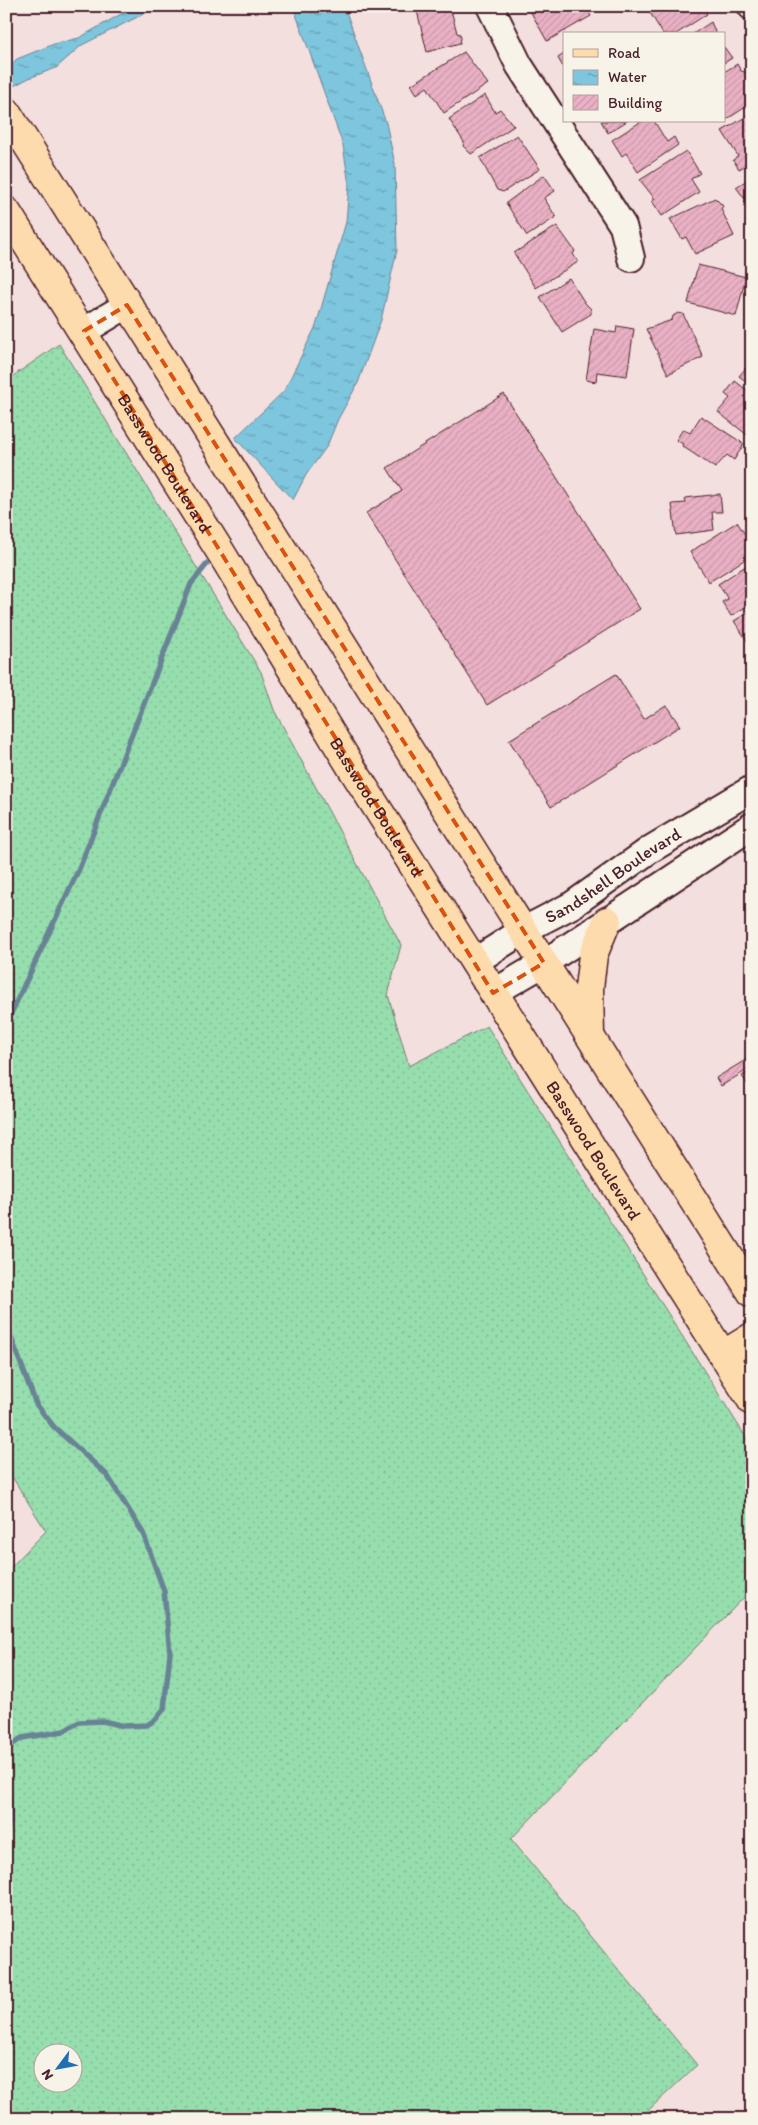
<svg xmlns="http://www.w3.org/2000/svg" width="758" height="2125" font-family="Itim,sans-serif">
  <defs>
    <pattern id="grass-dots" width="8" height="8" patternUnits="userSpaceOnUse" patternTransform="scale(1.25)"><rect width="8" height="8" fill="#96dead"/><path d="M2 2h.1M6 6h.1" fill="none" stroke="#83be95" stroke-width="1.8" stroke-linecap="round"/></pattern>
    <pattern id="water-ripples" width="26" height="14" patternUnits="userSpaceOnUse" patternTransform="scale(1.25)"><rect width="26" height="14" fill="#7dc6dd"/><path d="M2 4q2-2 4 0t4 0M15 11q2-2 4 0t4 0" fill="none" stroke="#68a0b3"/></pattern>
    <pattern id="building-hatch" width="6" height="6" patternUnits="userSpaceOnUse" patternTransform="scale(1.25)"><rect width="6" height="6" fill="#eab1c5"/><path d="M-1 1l2-2M0 6l6-6M5 7l2-2" fill="none" stroke="#ca98a9"/></pattern>
  </defs>
  <rect width="100%" height="100%" fill="#f3dfde"/>
  <filter id="ink" filterUnits="userSpaceOnUse"><feTurbulence type="fractalNoise" baseFrequency=".02" numOctaves="2"/><feDisplacementMap in="SourceGraphic" scale="10" xChannelSelector="R" yChannelSelector="G"/><feConvolveMatrix kernelMatrix="1 2 1 2 8 2 1 2 1" color-interpolation-filters="sRGB"/></filter>
  <g filter="url(#ink)">
    <path fill="url(#grass-dots)" stroke="#707e6c" fill-rule="evenodd" d="M59 344 261 672 274 710 401 945 388 995 409 1066 487 1026 752 1447V1589L511 1839 697 2065 639 2119H6V1572L46 1531 6 1467V381ZM42 2052H72V2082H42Z"/>
    <g fill="url(#water-ripples)" stroke="#698396">
      <polygon points="135,6 159,6 82,45 56,68 29,78 10,88 6,83 6,69 17,59 54,44 79,38"/>
      <polygon points="293,6 344,6 386,123 395,164 397,250 381,320 358,383 338,419 327,446 306,475 293,500 235,438 284,391 316,326 346,222 349,185 343,145"/>
    </g>
    <g fill="none" stroke-linecap="round" stroke-linejoin="round">
      <g stroke="#698396" stroke-width="5.5">
        <polyline points="6,1024 79,869 191,584 207,564"/>
        <polyline points="6,1324 36,1404 54,1427 107,1475 143,1533 164,1591 170,1653 164,1709 155,1720 147,1725 124,1726 103,1721 79,1722 64,1731 22,1738 13,1744 6,1752"/>
        <path d="M6 1782C11 1801 11 1819 6 1838"/>
      </g>
    </g>
    <g fill="url(#building-hatch)" stroke="#4a1f2b">
      <polygon points="435,6 450,6 457,33 460,34 461,38 460,43 427,52 417,11"/>
      <polygon points="531,6 585,6 591,16 547,41 528,7"/>
      <polygon points="646,6 702,6 707,14 676,34 663,34"/>
      <polygon points="711,22 716,34 693,34"/>
      <polygon points="724,47 732,58 724,63"/>
      <polygon points="464,52 488,84 444,113 427,87 417,94 411,85"/>
      <polygon points="564,54 564,69 558,58"/>
      <polygon points="737,64 741,71 745,72 752,84 752,103 724,121 724,72"/>
      <polygon points="485,95 495,112 500,109 514,126 471,154 463,146 464,142 449,119"/>
      <polygon points="752,113 752,162 739,169 733,160 738,156 722,131"/>
      <polygon points="601,121 627,121 608,133"/>
      <polygon points="642,121 654,121 667,142 674,137 678,145 638,172 626,153 622,156 612,140"/>
      <polygon points="517,135 540,169 503,192 497,190 480,158"/>
      <polygon points="686,151 700,173 691,179 699,192 662,216 652,201 655,199 640,180"/>
      <polygon points="544,175 555,191 544,198 556,217 527,236 506,203"/>
      <polygon points="749,179 752,183 752,199 748,195 744,198 736,187"/>
      <polygon points="715,198 723,206 721,209 734,236 695,254 688,241 686,237 682,239 670,219"/>
      <polygon points="557,226 575,251 573,254 578,262 536,288 514,253"/>
      <polygon points="698,265 746,277 736,316 688,303"/>
      <polygon points="569,278 585,303 591,309 591,314 562,332 540,297"/>
      <polygon points="678,313 683,314 703,357 668,374 646,329 672,320 673,316"/>
      <polygon points="617,326 634,329 627,376 597,372 596,382 586,380 594,329 616,333"/>
      <polygon points="752,361 752,386 739,376"/>
      <polygon points="735,381 752,394 751,438 718,412 730,398 725,394"/>
      <polygon points="504,394 640,609 487,705 366,513 402,491 387,468"/>
      <polygon points="701,416 744,444 734,460 727,455 715,468 682,446 683,444 676,440 683,429 690,433"/>
      <polygon points="720,494 722,512 712,512 714,530 676,535 672,504 686,503 685,498"/>
      <polygon points="737,522 752,545 752,555 709,582 690,552"/>
      <polygon points="752,562 752,603 731,616 722,602 728,599 718,584"/>
      <polygon points="752,610 752,643 750,645 734,621"/>
      <polygon points="616,674 644,719 666,705 680,726 551,807 509,740"/>
      <polygon points="752,1056 752,1067 721,1086 716,1078"/>
      <polygon points="752,1070 752,1091 742,1076"/>
    </g>
    <g fill="none" stroke-linecap="round" stroke-linejoin="round">
      <defs>
        <g id="minor">
          <polyline points="490,6 519,65 623,226 631,258"/>
          <polyline points="751,6 752,7"/>
          <polyline points="84,331 127,305"/>
          <path id="s1" d="M474 962 524 930 572 905 651 849 752 789"/>
          <polyline points="493,993 544,963 752,826"/>
        </g>
        <g id="major">
          <polyline points="6,111 752,1293"/>
          <path id="s2" d="M6 211 220 551 353 770 752 1401"/>
          <polyline points="590,1035 589,988 593,955 607,921"/>
          <polyline points="723,1355 752,1337"/>
        </g>
      </defs>
      <use href="#minor" stroke="#4a1f2b" stroke-width="30"/>
      <use href="#major" stroke="#4a1f2b" stroke-width="31"/>
      <use href="#minor" stroke="#f7f3e8" stroke-width="26"/>
      <use href="#major" stroke="#fedbac" stroke-width="28"/>
    </g>
  </g>
  <path fill="none" stroke="#d8530f" stroke-width="4" stroke-dasharray="10 6" stroke-linejoin="round" d="M127 305 544 963 493 993 84 331Z"/>
  <g text-anchor="middle" stroke-width="5" stroke-linejoin="round" paint-order="stroke">
    <g font-size="18" fill="#4a1f2b" stroke="#f7f3e8">
      <text dy="6" stroke="none"><textPath href="#s2" startOffset="298">Basswood Boulevard</textPath></text>
      <text dy="6" stroke="none"><textPath href="#s2" startOffset="702">Basswood Boulevard</textPath></text>
      <text dy="6" stroke="none"><textPath href="#s1" startOffset="164">Sandshell Boulevard</textPath></text>
      <text dy="6" stroke="none"><textPath href="#s2" startOffset="1108">Basswood Boulevard</textPath></text>
    </g>
  </g>
  <rect width="758" height="2125" fill="none" stroke="#f7f3e8" stroke-width="25"/>
  <rect x="12" y="12" width="733" height="2100" fill="none" stroke="#4a1f2b" stroke-width="2" filter="url(#ink)"/>
  <rect x="563" y="32" width="162" height="90" fill="#f7f3e8" stroke="#b29e9c"/>
  <rect x="573" y="49" width="25" height="8" fill="#fedbac" stroke="#b29e9c"/>
  <text x="608" y="58" font-size="15" fill="#4a1f2b">Road</text>
  <rect x="573" y="70" width="25" height="15" fill="url(#water-ripples)" stroke="#b29e9c"/>
  <text x="608" y="82" font-size="15" fill="#4a1f2b">Water</text>
  <rect x="573" y="95" width="25" height="15" fill="url(#building-hatch)" stroke="#b29e9c"/>
  <text x="608" y="108" font-size="15" fill="#4a1f2b">Building</text>
  <g transform="translate(58 2068) rotate(238)"><circle r="24" fill="#f7f3e8" stroke="#b29e9c"/>
  <path d="M0-4L9 19L0 12L-9 19Z" fill="#1f6fb2"/>
  <text y="-8" font-size="14" font-weight="bold" text-anchor="middle" fill="#4a1f2b">N</text>
  </g>
</svg>
